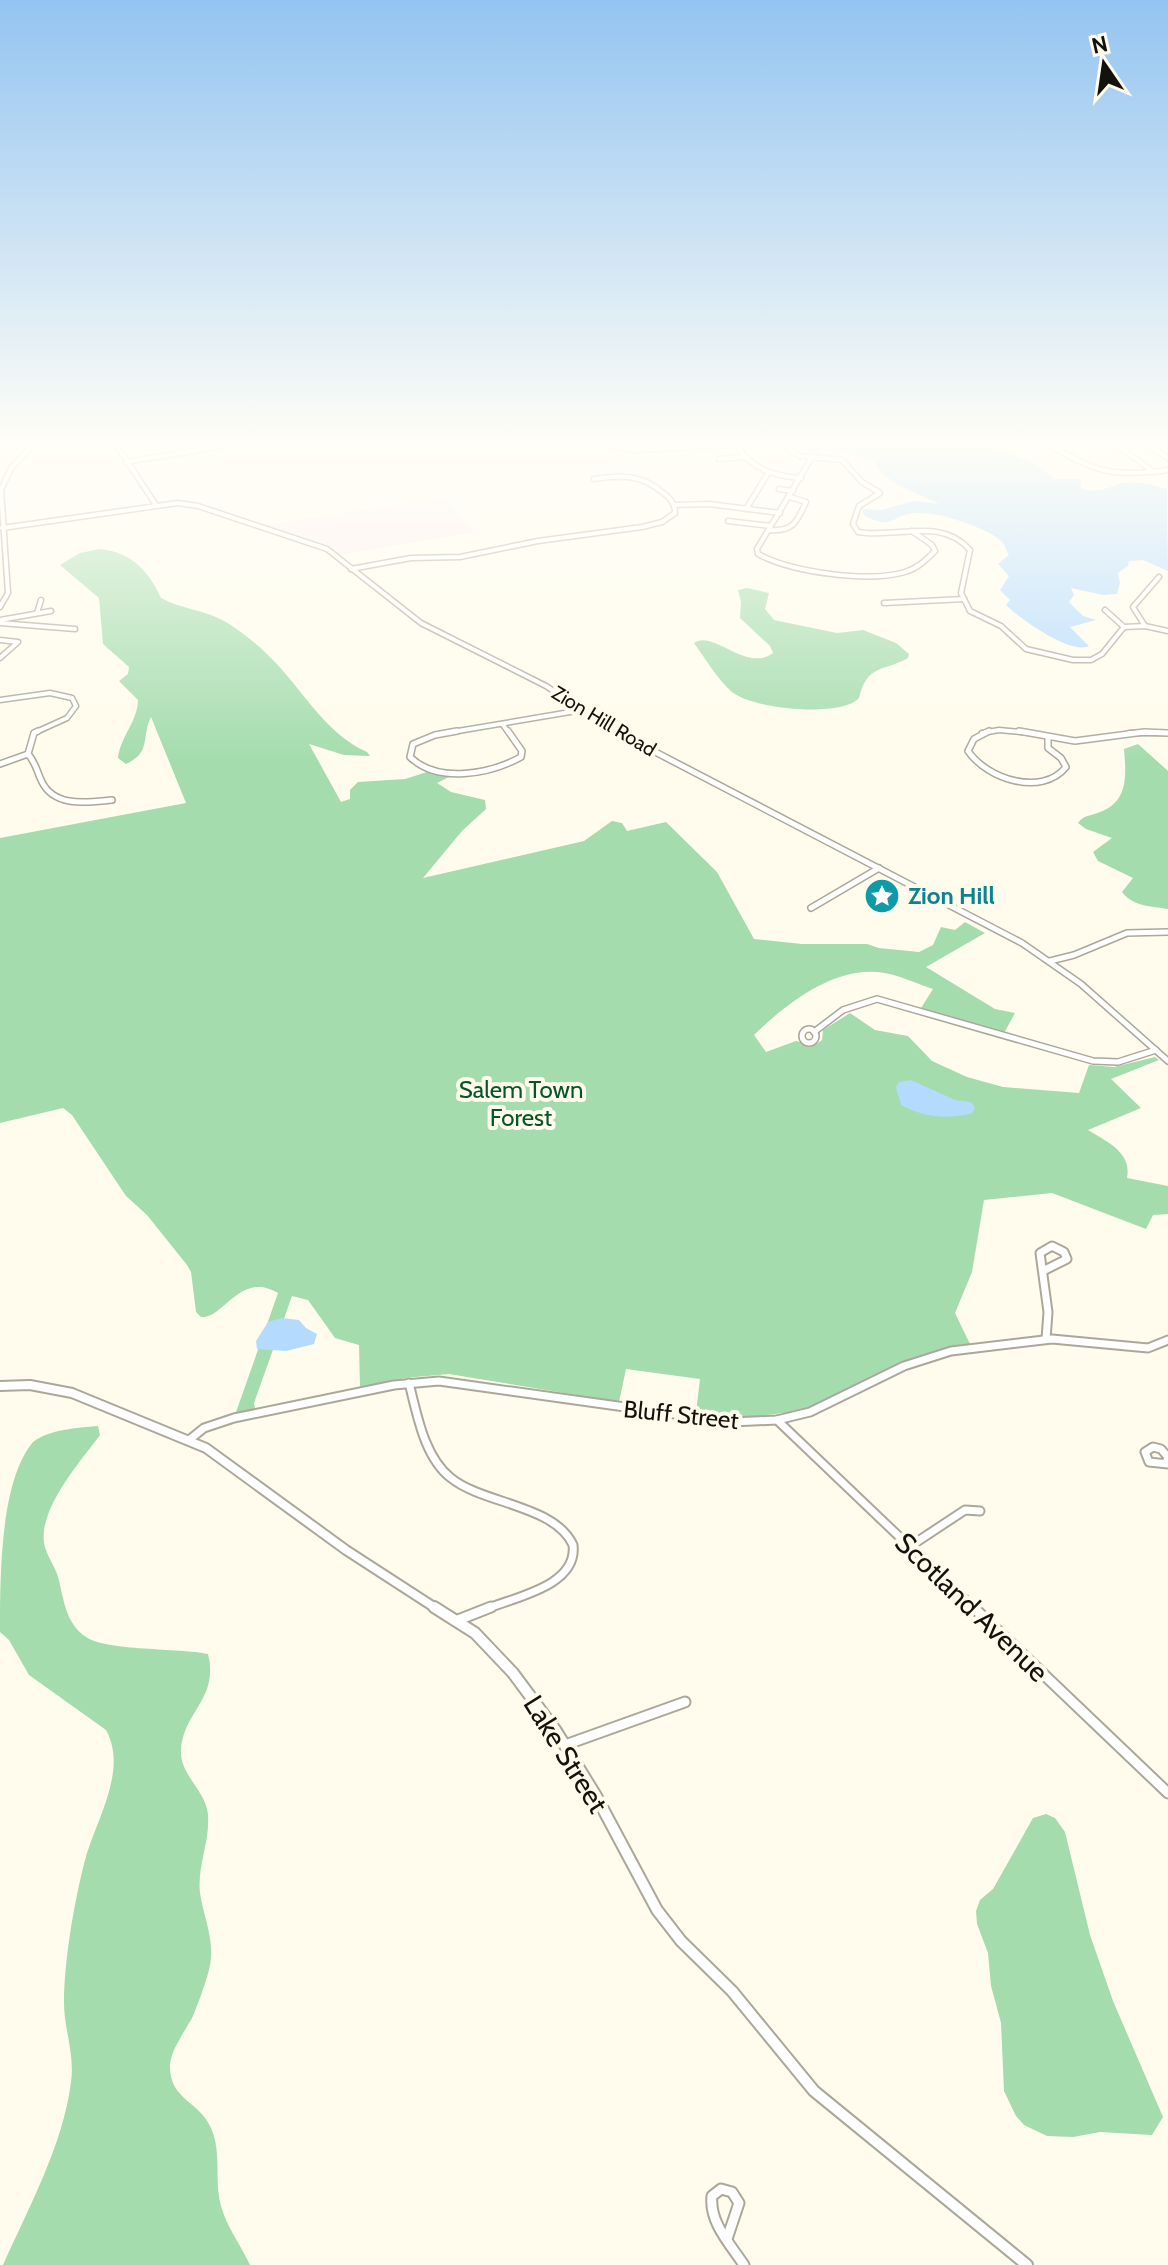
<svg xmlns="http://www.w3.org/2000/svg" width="1168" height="2265" font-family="Cabin,sans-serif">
  <rect width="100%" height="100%" fill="#fffced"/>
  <polygon fill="#fdedf0" points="444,497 476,532 340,555 314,541 261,526"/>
  <g fill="#a4dcad">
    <path d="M100 549C131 552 149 571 161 598 181 609 206 610 226 622 241 631 257 644 270 657 302 688 324 733 367 752L370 756 344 755 309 744 341 802 350 799V790L358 782 405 779 427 772 449 777 437 783 451 792 485 800 486 809 462 831 423 878 584 841 612 821 622 823 627 831 666 822 717 872 754 939 802 944H867L879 948 919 952 933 945 941 927 955 930 965 922 985 933 926 967 995 1009 1015 1013 1004 1033 921 1008 933 989C917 984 901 976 885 973 836 964 787 1003 754 1035L766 1052 796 1041 815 1045 822 1040 823 1030 850 1013 875 1030 908 1036 932 1061 967 1077 1003 1087 1079 1093 1089 1065 1114 1067 1155 1057 1159 1060 1111 1079 1141 1108 1088 1130C1107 1142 1132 1152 1127 1178L1168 1186V1214L1153 1215 1146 1229 1052 1193 984 1200 972 1272 955 1313 970 1344 913 1359 801 1411 750 1417 696 1412 700 1379 626 1369 619 1402 449 1374 405 1378 360 1388 359 1345 335 1338 308 1300 292 1296 254 1403 255 1408 262 1409 235 1415 278 1293C240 1270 223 1320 201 1317L196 1312 191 1272 187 1265 147 1215 126 1196 72 1115 63 1108 0 1123V838L186 803 151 717C141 737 152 752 126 764L118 758C121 735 137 723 138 700L119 681 128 674 129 667 103 644 99 598 60 565 80 553Z"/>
    <path d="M747 588 769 593 765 609 774 620 837 633 863 630 896 643 909 654 908 658C883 672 867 664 859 698 841 718 752 709 732 692 718 680 705 658 694 643 713 629 746 673 773 653L770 646 740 618 741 602 738 590Z"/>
    <path d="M1138 744 1168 771V909C1151 906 1134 907 1122 892L1133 878 1098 861 1093 852 1112 838 1086 829 1078 823C1083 815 1091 816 1100 812 1129 802 1126 774 1124 749Z"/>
    <path d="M98 1426 100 1435C80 1462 39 1508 44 1543 46 1555 55 1566 58 1577 64 1599 65 1623 86 1637 106 1651 180 1648 208 1654 219 1699 184 1711 181 1749 179 1775 206 1790 208 1815 210 1842 197 1866 200 1893 204 1920 216 1941 209 1970 205 1985 199 2001 193 2016 186 2030 171 2049 170 2065 169 2100 200 2101 211 2128 222 2153 214 2180 221 2206 227 2228 241 2245 250 2265H3C29 2207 63 2145 71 2082 75 2055 64 2029 64 2003 64 1962 74 1903 84 1864 94 1822 129 1772 106 1730L29 1675 9 1640 0 1632C0 1576 0 1481 33 1442 50 1429 77 1428 98 1426Z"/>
    <polygon points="1046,1814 1055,1818 1065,1832 1090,1935 1113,2001 1163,2117 1152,2135 1100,2132 1073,2137 1047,2136 1024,2125 1016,2116 1004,2091 1001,2023 991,1986 988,1953 977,1924 976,1911 980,1900 993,1889 1033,1818"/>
  </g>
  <g fill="#b4dbfe">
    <path d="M806 446H990L1036 464 1054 479H1080L1081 488C1097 494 1106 488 1120 484 1132 480 1155 485 1167 489L1168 571 1143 560 1129 561 1128 566 1118 573 1120 583 1117 594 1103 595 1071 588 1074 595 1069 602 1083 616 1096 620 1070 627 1089 646C1071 655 1020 619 1006 605L1010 600 1000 590 1009 576 998 564 1009 555C1005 549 1006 545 1000 540 985 527 935 511 915 513 888 516 895 531 863 515V509L881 510 914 501 939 504 896 484 880 472 874 461 826 447 817 452 807 451Z"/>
    <path d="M911 1080 955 1100 971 1102 975 1108 972 1113C949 1120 922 1117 901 1105L896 1087 899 1082Z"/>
    <polygon points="282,1318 299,1320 306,1328 317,1334 314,1344 286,1351 257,1349 256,1341 268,1322"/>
  </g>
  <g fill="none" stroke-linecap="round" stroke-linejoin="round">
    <defs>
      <g id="minor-far3">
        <polyline points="117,446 156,505"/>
        <polyline points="609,446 634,450 721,446"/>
        <path d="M737 446C753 470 774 476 801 478"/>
        <path d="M785 446 800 456 842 460 862 482 880 493 859 506 853 524 858 532C897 539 940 516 970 550L961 593 970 611 1001 626 1026 649 1073 660H1091L1102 654 1124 627 1145 626 1168 631"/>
        <path d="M1051 446C1096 473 1116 477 1168 470"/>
        <polyline points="1118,446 1154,472"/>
        <polyline points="1150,446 1168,458"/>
        <path d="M812 457 757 549 758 554C791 572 868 583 905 572 918 568 926 560 935 551L932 545 912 531"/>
        <polyline points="719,459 744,457"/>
        <polyline points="126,462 223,446"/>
        <polyline points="779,489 793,491"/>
        <polyline points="675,505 709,504 780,513"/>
        <polyline points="746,509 767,475"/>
        <polyline points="728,521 771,526"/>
        <polyline points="2,528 178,503 198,506 327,549 421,623 546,686 618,733"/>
        <path d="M769 530C793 532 797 522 806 502L790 497"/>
        <path d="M351 569 411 558 460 557 538 541 642 527 662 522 675 513C675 503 670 498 662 492 641 474 620 475 594 479"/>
        <polyline points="884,603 964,599"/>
        <polyline points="0,607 8,593 1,490 11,468 32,446"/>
        <polyline points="1105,610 1124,627"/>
        <polyline points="37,613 41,600"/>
        <polyline points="0,620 51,611"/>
        <polyline points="0,623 75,629"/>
        <polyline points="1145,626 1133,607 1159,577"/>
        <polyline points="0,640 18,642 0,658"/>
        <polyline points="0,700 50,693 72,698 76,706 67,718 34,733"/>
        <polyline points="503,725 509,733"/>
        <polyline points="446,733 582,710"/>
        <polyline points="982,733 999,730 1031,733"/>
        <polyline points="1129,733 1168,733"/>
      </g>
      <g id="minor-far2">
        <path d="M457 731 435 735 413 744 410 757C438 784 490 774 521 757L522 751 508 731"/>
        <polyline points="615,731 1022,943 1081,984 1168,1061"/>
        <path d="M989 731 974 739 968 751C987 779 1042 797 1066 767L1061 758 1048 748V737"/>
        <polyline points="1019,731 1075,741 1144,732 1168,733"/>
        <path d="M28 754C36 763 37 772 42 782 55 808 88 802 112 800"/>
        <polyline points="0,764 28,754 34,733 38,731"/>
        <polyline points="811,908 879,868"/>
        <polyline points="1050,961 1074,955 1127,933 1168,932"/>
        <circle cx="809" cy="1036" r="7"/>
        <polyline points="814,1032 843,1010 877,999 1093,1061 1118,1062 1156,1050"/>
      </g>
      <g id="minor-far1">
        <polyline points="1043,1271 1067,1259 1064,1252 1052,1246 1040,1253 1048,1312 1046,1339"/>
        <path d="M409 1383C417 1414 424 1457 451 1478 483 1504 555 1505 573 1545 578 1586 515 1597 486 1609"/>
        <polyline points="777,1420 975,1609"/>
        <polyline points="189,1440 204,1428 234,1418 394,1385 439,1381 732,1422 777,1420 810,1412 904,1366 951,1351 1052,1339 1148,1348 1168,1340"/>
        <polyline points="1166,1463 1168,1457 1161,1449 1153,1447 1145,1452 1149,1462 1168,1464"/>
        <polyline points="909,1547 965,1510 980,1511"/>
      </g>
      <g id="minor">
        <polyline points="973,1607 1168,1793"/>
        <polyline points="458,1620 491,1607"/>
        <polyline points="565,1745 685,1702"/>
        <path d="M727 2239 739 2203 732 2192 721 2189 712 2196C709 2222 730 2244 744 2265"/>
      </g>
      <polyline id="tertiary-far1" points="0,1386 30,1385 72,1393 206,1448 346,1550 437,1609"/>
      <polyline id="tertiary" points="434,1607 475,1633 513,1673 556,1731 596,1796 657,1910 681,1941 732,1991 814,2091 1027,2265"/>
    </defs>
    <use href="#minor-far3" stroke="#aba89b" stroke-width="7"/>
    <use href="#minor-far2" stroke="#aba89b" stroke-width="8"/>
    <use href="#minor-far1" stroke="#aba89b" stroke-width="11"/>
    <use href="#minor" stroke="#aba89b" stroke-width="13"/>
    <use href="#tertiary-far1" stroke="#aba89b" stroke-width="12"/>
    <use href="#tertiary" stroke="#aba89b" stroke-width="14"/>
    <use href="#minor-far3" stroke="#fff" stroke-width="4"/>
    <use href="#minor-far2" stroke="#fff" stroke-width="5"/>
    <use href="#minor-far1" stroke="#fff" stroke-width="7"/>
    <use href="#minor" stroke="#fff" stroke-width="9"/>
    <use href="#tertiary-far1" stroke="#fff" stroke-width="8"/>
    <use href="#tertiary" stroke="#fff" stroke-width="10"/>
  </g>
  <linearGradient id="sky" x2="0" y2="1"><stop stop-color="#93c4f1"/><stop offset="0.58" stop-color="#fffef7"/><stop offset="1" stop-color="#fffef7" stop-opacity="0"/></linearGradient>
  <rect width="1168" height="763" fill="url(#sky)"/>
  <defs>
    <symbol id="sight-disc" viewBox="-11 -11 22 22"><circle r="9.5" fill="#0f9aa8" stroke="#fffced"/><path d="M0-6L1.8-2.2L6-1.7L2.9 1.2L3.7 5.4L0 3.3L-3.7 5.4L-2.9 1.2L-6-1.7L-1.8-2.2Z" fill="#fff"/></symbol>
  </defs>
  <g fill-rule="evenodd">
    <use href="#sight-disc" x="862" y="876" width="40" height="40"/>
  </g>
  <g text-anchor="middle" stroke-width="8" stroke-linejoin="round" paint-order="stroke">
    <g font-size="20" fill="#13120d" stroke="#fffced">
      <text transform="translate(604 721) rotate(31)" y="7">Zion Hill Road</text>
    </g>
    <g font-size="24" font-weight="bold" fill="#0d838f" stroke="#fffced" text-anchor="start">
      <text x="908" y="904">Zion Hill</text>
    </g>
    <g font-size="24" fill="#045724" stroke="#fffced">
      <text x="521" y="1098">Salem Town<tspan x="521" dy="28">Forest</tspan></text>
    </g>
    <g font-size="24" fill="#13120d" stroke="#fffced">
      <text transform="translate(681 1415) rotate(6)" y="8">Bluff Street</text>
    </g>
    <g font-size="28" fill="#13120d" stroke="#fffced">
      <text transform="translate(972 1607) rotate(44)" y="10">Scotland Avenue</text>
      <text transform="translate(566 1754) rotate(58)" y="10">Lake Street</text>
    </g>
  </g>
  <g transform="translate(1104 64) rotate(347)" stroke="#fffced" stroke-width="6" paint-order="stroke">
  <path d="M0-6L14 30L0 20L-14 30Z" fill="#13120d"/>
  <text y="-12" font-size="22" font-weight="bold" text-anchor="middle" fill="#13120d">N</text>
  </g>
</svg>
